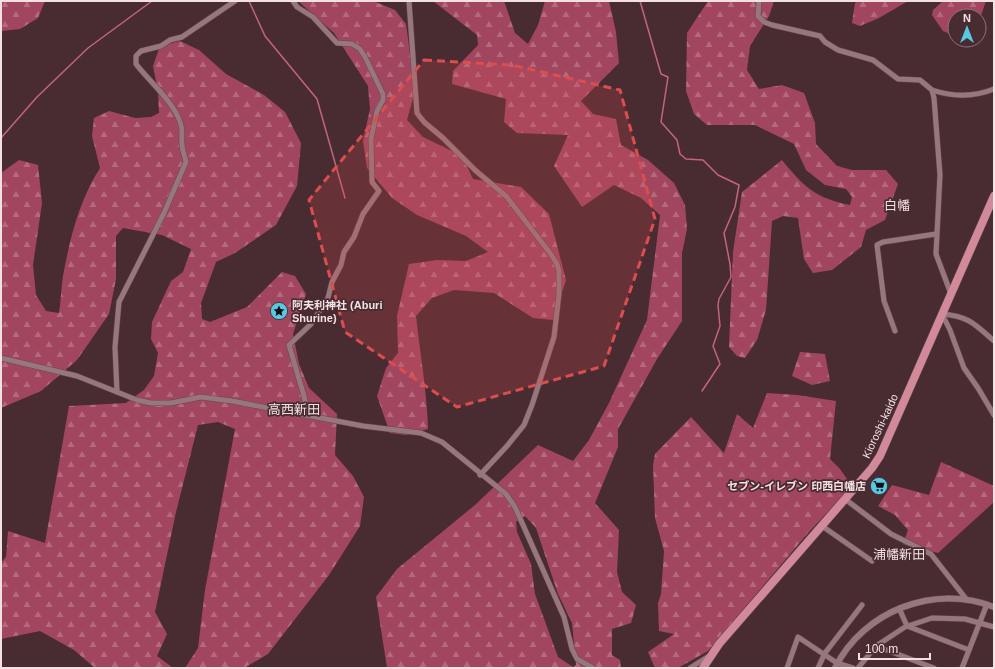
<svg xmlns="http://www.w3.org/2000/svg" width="995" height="669" font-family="Helvetica,'Noto Sans JP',sans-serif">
  <defs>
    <pattern id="forest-firs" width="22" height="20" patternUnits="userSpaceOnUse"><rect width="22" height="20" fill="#a2465f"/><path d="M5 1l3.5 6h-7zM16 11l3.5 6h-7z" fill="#b4697d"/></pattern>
  </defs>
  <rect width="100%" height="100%" fill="#492c32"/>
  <g fill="url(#forest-firs)" fill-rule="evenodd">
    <polygon points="1,1 45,1 38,18 20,29 1,31"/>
    <path d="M298 1H373L395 10 406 24 415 91 407 120 423 137 456 153 465 162 473 179 521 187 549 214 566 280 553 320 533 318 494 293 454 290 432 298 416 316C420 354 427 391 428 429L406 435 390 433 377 396 386 368 398 353 397 316 409 264 437 260 466 261 488 252 466 236 417 215 392 198 367 168 363 141 370 109 368 86 334 33Z"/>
    <path d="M433 1H504L515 33 528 44 538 25 545 1H609L616 32 619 63 581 101 593 114 616 119 621 145 648 160 674 183 685 205 687 229 682 253V321L657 359 618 429V447L595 503 619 530 617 572 622 592 636 605 631 623 612 629V655L620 660 621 668H387L376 597 397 569 475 505 538 445 573 461 589 440 609 403 647 320 660 215 641 198 614 185 582 207 554 166 568 135 517 133 504 122 506 99 452 84 453 71 478 45 477 35ZM525 516 536 528 558 594 572 623 576 665 573 667 558 657 535 594 531 564 517 532 516 522Z"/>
    <path d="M708 1H774L769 16 750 46 747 70 759 89 782 85 804 93 815 123 816 144 837 166 852 170H886L898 184 885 220 866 230 861 247 832 270 813 273 804 259 798 218 783 216 772 221 766 310 757 340 745 358 737 356 729 347 733 252 742 192 782 160C804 187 815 198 850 205L852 197 846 189 825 185 806 170 794 144 755 125H707L694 114 686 91 687 33Z"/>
    <polygon points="858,1 908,1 879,18 860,26 852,23 855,3"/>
    <polygon points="943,1 986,1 979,21 979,16 955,16 955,36 943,31 932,15 933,10"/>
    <path d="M180 41 199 50 226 74 264 95 285 112 301 143 297 186 276 225 235 253 216 262 201 303 202 319 210 322 247 307 282 272 295 276 306 294 293 334 299 364 309 388 337 414 335 455 353 476 364 497 360 526 329 575 268 654 244 668H185L198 648 205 590 235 429 218 422 198 425 176 512 155 612 167 634 157 656 173 668H95L74 650 40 631 1 639V563L6 557 8 531 45 543 69 406 126 403 144 390 154 376 158 353 151 339 152 322 171 281 183 272 191 249 162 235 123 228 116 236V279L109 314 77 360 41 391 1 408V173L19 160 38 165 42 203 33 265 36 295 46 311 59 313C61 301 61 288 63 276 70 238 79 201 100 168L92 136 94 118 109 111 135 118 151 117 159 113 158 91 153 66 160 46Z"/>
    <polygon points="800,352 825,354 830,381 812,385 792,376"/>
    <polygon points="767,393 797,395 836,401 830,459 840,469 852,486 808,533 708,651 678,668 655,668 648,652 674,634 659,631 658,603 661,594 664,551 655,518 653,465 655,454 691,417 724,453 737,414 753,428"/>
    <polygon points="941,462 994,486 994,502 938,553 903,544 908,530 895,515 878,506 892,485 929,495"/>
  </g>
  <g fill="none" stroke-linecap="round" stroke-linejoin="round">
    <g stroke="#c4647c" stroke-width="1.5">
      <polyline points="249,1 265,36 317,99 345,198"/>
      <polyline points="640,1 661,74 668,77 661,122 677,140 680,154 686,159 703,160 718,175 739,185 735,207 724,233 730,264 731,277 719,299 718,305 720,326 713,346 720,364 702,391"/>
      <polyline points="1,138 37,97 88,48 152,1"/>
    </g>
    <defs>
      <g id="minor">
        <polyline points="293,1 297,7 313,17 337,43 352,44 360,49 365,57 383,94 383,100 377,111 371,139 372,182 379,191 363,214 354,237 344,252 341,265 332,282 328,298 311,324 289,345 304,396 308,416"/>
        <polyline points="409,1 417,113 424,122 443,138 476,171 506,196 550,253 557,264 559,271 559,294 554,337 532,405 524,425 507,446 480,475"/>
        <polyline points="759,1 758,16 764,22 772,25 820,36 825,42 838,50 873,60 898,79 920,80 932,90 934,98 940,175 936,254 951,294"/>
        <path d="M932 90C953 97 974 97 994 89"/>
        <path d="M942 314C968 316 975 324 994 341"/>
        <polyline points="941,316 945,320 950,330 964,368 978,388 994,415"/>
        <polyline points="895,331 884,301 877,245 883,242 936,234"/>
        <polyline points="1,358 77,376 137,400 151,403 171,403 201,397 232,401 363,426 421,433 442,442 506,494 515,507 564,617 572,649 577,659 593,668"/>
        <path d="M117 392 115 347 119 302 164 213 186 162C185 156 182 150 182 144 181 138 183 131 181 125 176 104 149 81 136 64V56L141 51 161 46 170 40 182 37 235 1"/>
        <polyline points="845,499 891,534 931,554 967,600"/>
        <polyline points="822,526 872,561"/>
        <polyline points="899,608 907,626 969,650"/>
        <polyline points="876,646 934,668"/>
        <polyline points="690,668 709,656"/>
        <polyline points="787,668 798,637 837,663 853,668"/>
        <polyline points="818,668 825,653 862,605"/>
        <polyline points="858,668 876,646 905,627 932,618 965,619 994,627"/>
        <polyline points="962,668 987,604"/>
      </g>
      <path id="tertiary" d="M835 668C863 611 935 583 994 607"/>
      <polyline id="primary" points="703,668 719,644 872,468 880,456 994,196"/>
    </defs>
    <use href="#minor" stroke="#61494f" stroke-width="6"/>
    <use href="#tertiary" stroke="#61494f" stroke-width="7"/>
    <use href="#primary" stroke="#61494f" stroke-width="9"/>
    <use href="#minor" stroke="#98767d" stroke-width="5"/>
    <use href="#tertiary" stroke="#98767d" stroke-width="6"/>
    <use href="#primary" stroke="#d28999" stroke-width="8"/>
  </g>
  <path fill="#dc4d4e" fill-opacity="0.2" stroke="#dc4d4e" stroke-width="3" stroke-dasharray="8 5" stroke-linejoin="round" d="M424 60 512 65 620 90 655 219 604 366 457 407 345 332 309 200Z"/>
  <defs>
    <symbol id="sight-disc" viewBox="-11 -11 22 22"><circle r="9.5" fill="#58c9e3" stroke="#492c32"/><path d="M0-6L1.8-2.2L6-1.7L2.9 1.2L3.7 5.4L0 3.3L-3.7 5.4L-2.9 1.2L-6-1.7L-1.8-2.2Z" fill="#111"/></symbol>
    <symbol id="supermarket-disc" viewBox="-11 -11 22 22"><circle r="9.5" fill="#58c9e3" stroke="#492c32"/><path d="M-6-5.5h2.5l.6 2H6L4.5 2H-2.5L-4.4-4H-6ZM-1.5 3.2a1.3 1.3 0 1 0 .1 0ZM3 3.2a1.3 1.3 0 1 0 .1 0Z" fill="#111"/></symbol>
  </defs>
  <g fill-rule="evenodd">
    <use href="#sight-disc" x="269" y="301" width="20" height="20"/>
    <use href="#supermarket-disc" x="869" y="476" width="20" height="20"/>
  </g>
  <g text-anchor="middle" stroke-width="3.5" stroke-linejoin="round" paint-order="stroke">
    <g font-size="11" font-weight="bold" fill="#f4e1e4" stroke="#492c32" text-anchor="start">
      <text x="292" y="309">阿夫利神社 (Aburi<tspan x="292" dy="13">Shurine)</tspan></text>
      <text x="866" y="490" text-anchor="end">セブン-イレブン 印西白幡店</text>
    </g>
    <g font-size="11" fill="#f4e1e4" stroke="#492c32">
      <text transform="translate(880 426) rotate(-65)" y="4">Kioroshi-kaido</text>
    </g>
    <g font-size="13" fill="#f4e1e4" stroke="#492c32">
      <text x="897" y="210">白幡</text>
      <text x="294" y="414">高西新田</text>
      <text x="899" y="559">浦幡新田</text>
    </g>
  </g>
  <rect width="995" height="669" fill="none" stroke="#f4e1e4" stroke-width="4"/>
  <g transform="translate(967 28)"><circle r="19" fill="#492c32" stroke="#8d7479"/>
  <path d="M0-3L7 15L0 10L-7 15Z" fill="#58c9e3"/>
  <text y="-6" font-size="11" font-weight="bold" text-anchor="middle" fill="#f4e1e4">N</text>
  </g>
  <path d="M859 653v6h71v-6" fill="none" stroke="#f4e1e4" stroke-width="2"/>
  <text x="865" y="653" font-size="12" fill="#f4e1e4" stroke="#492c32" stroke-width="3" paint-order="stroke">100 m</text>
</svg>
